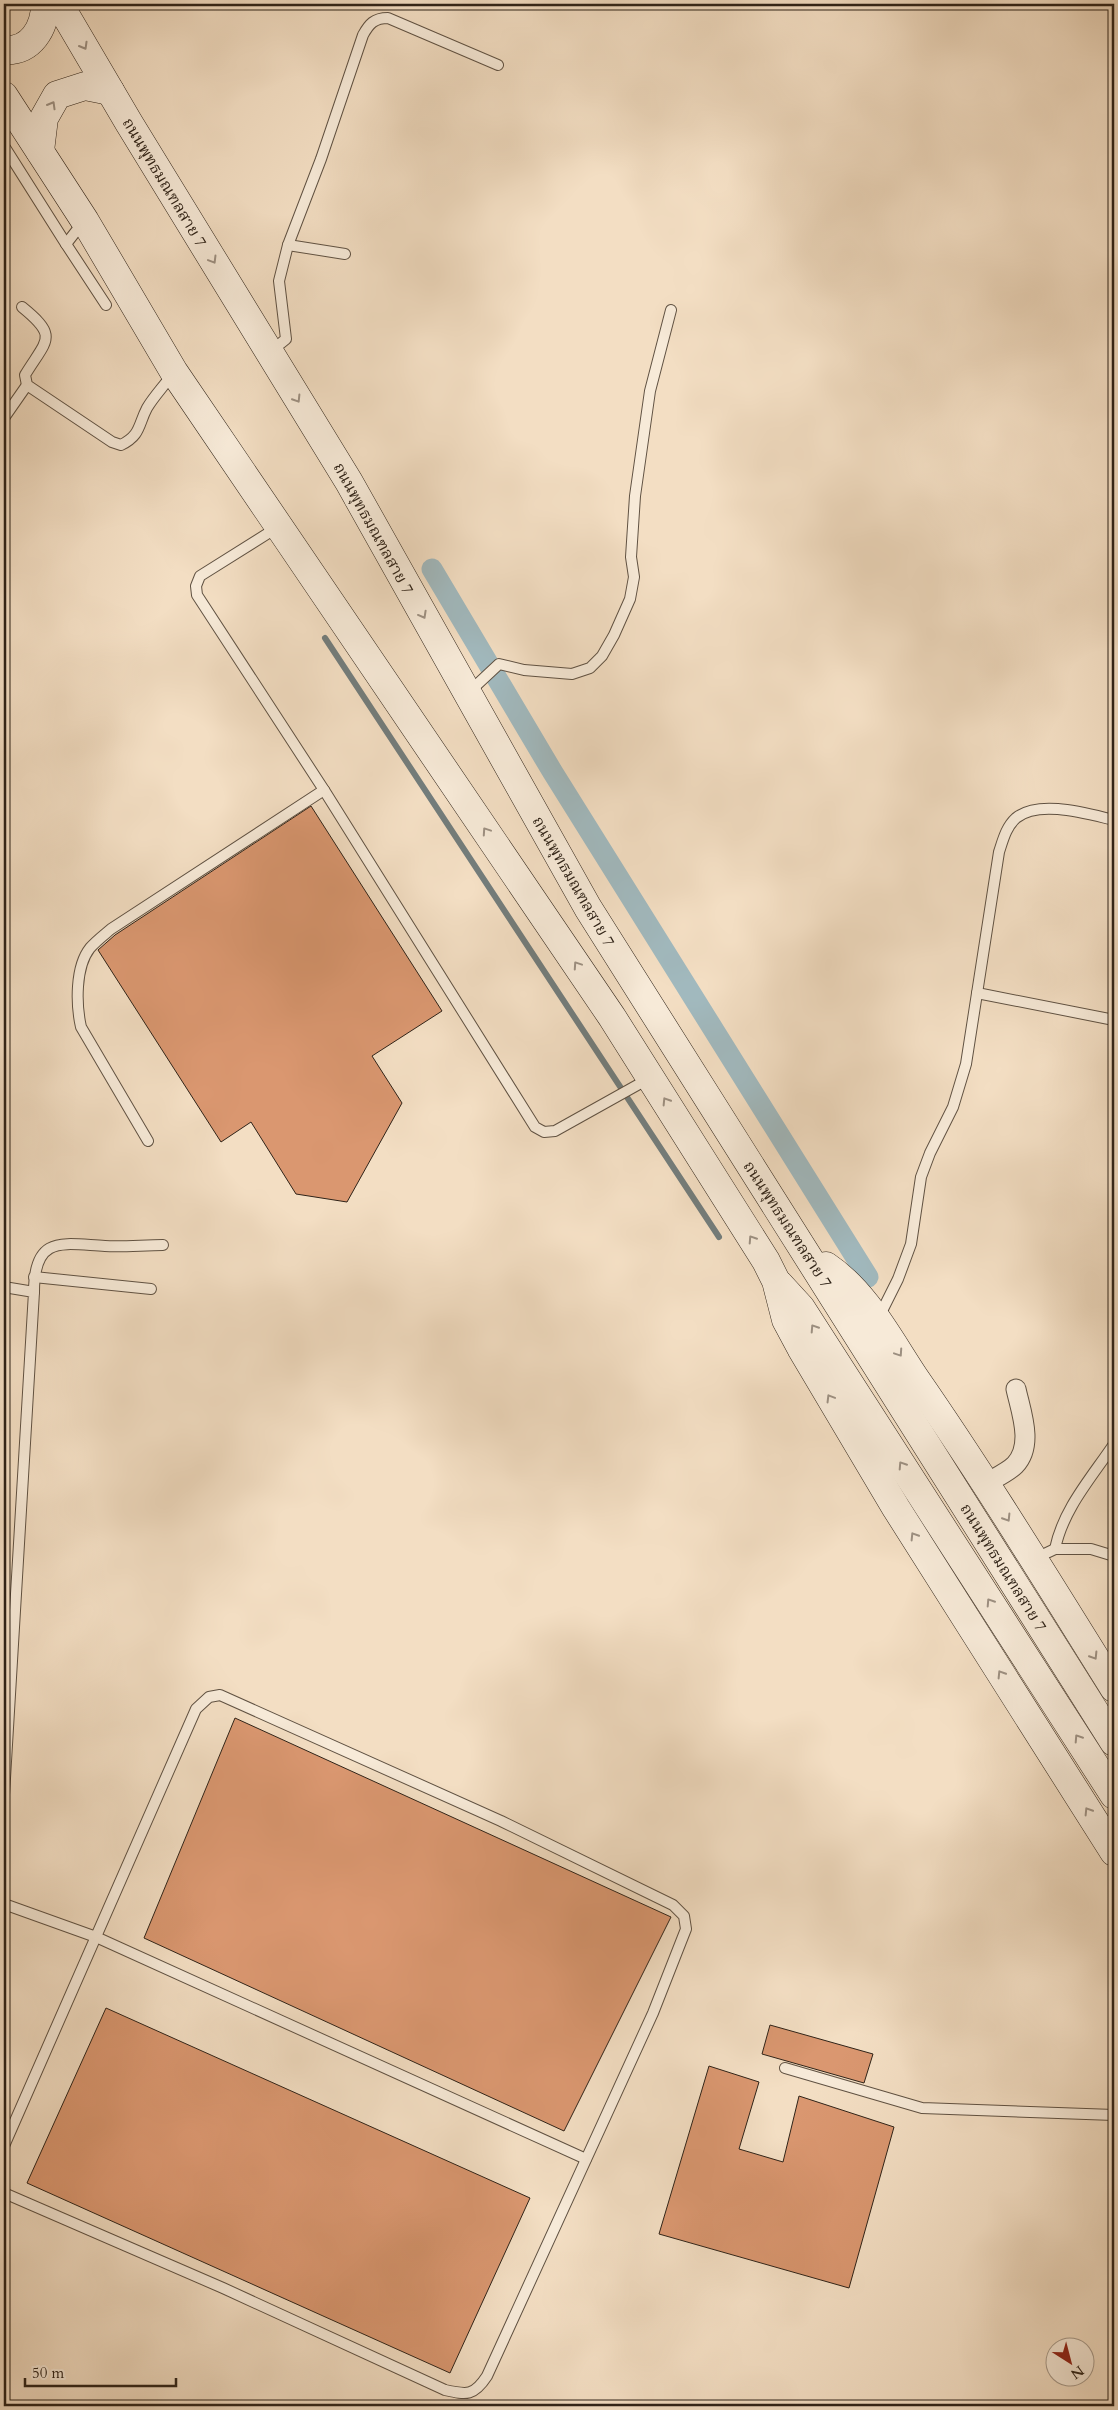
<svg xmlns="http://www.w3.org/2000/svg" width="1118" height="2410" font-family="Cardo,'Noto Serif Thai',serif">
  <rect width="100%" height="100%" fill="#f3dec3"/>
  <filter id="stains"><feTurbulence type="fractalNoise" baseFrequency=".004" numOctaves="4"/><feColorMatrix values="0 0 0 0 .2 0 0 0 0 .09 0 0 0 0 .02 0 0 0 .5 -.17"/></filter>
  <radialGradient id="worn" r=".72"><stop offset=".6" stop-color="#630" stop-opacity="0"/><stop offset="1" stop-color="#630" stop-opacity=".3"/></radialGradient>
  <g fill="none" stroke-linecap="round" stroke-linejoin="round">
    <polyline stroke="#737d7c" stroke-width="6" points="325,638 719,1237"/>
    <polyline stroke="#a1b9be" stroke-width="21" points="432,569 552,771 868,1277"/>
  </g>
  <g fill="#da9770" stroke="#2f2318">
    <polygon points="311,806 442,1011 372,1056 402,1103 347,1202 296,1194 251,1122 221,1142 98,950 115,935"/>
    <polygon points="235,1718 671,1917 564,2131 144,1938"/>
    <polygon points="106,2008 530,2198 450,2373 27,2183"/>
    <polygon points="770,2025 873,2054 864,2083 762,2054"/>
    <polygon points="709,2066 759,2082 739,2149 783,2162 799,2096 894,2127 849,2288 659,2234"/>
  </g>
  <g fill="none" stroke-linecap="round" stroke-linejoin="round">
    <defs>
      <g id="service">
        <polyline points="4,146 66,244"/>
        <polyline points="84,221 66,244 106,305"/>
        <polyline points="288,245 345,254"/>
        <path d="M22 307C59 337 47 339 25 375L27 385 112 442 121 445C141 435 138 425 147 408 154 396 165 385 173 373"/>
        <path d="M270 352 286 339 279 281 288 245 321 159 363 35C369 24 374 18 388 18L498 65"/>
        <polyline points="4,418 27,385"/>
        <polyline points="468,693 499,664 524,670 572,674 590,668 602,656 614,635 630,599 634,577 631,557 635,496 650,391 671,310"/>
        <polyline points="324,790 535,1127 544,1132 555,1131 650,1078"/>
        <polyline points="977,993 1114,1020"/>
        <path d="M148 1141 81 1027C76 1005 75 967 90 948 96 941 104 935 111 929L324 790 197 595 196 586 200 576 278 527"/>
        <polyline points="34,1277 151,1289"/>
        <polyline points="4,1287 34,1292 4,1795"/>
        <path d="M34 1292C34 1234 63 1244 105 1246 124 1247 144 1245 163 1245"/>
        <path d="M879 1317 898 1279 911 1244 921 1177 930 1153 953 1107 966 1064 999 852C1003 840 1006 827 1016 818 1039 799 1088 814 1114 820"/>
        <path d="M1055 1549C1063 1509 1092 1477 1114 1444"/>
        <polyline points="1034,1559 1055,1549 1091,1549 1114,1556"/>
        <polyline points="4,1904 96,1937 586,2159"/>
        <polyline points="785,2068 922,2108 1114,2115"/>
        <path d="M4 2146 196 1709 209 1697 220 1695 501 1821 673 1905 684 1916 686 1929 653 2013 487 2376C474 2396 467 2395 445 2390L223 2288 4 2193"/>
      </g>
      <path id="minor" d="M985 1484C995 1478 1008 1472 1015 1465 1034 1445 1021 1412 1016 1389"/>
      <g id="secondary">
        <polyline points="59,4 129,123 349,482 588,908 1114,1742"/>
        <path d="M4 50C31 52 45 28 45 4"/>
        <polyline points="4,96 85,221 174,372 612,1017 766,1261 776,1281 786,1320 801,1348 896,1508 1114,1852"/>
        <polyline points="40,151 44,118 57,95 85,86 110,91"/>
        <path d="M826 1266C865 1292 889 1339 915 1378 985 1479 1049 1584 1114 1688"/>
        <polyline points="779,1284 801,1308 1114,1795"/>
      </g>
    </defs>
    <use href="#service" stroke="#605243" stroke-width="12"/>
    <use href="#minor" stroke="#605243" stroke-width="21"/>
    <use href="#secondary" stroke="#2f2318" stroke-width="29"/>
    <use href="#service" stroke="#f7ead8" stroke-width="10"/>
    <use href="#minor" stroke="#f7ead8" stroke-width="19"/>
    <use href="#secondary" stroke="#f7ead8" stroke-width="28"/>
  </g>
  <defs><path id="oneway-chevron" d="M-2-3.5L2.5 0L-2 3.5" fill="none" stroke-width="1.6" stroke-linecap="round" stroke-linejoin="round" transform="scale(1.25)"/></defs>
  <g stroke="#9d9082">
    <use href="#oneway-chevron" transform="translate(84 46) rotate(60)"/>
    <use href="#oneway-chevron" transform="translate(52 105) rotate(-60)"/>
    <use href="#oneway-chevron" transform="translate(213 260) rotate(59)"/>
    <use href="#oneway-chevron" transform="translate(297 399) rotate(58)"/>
    <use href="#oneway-chevron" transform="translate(423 615) rotate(61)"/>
    <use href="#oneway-chevron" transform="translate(486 831) rotate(-124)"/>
    <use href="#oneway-chevron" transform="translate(577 965) rotate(-124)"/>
    <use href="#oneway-chevron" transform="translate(666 1101) rotate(-122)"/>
    <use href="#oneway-chevron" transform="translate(752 1239) rotate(-123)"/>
    <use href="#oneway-chevron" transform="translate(814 1328) rotate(-123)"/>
    <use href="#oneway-chevron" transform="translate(899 1353) rotate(56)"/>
    <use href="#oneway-chevron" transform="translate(830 1398) rotate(-121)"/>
    <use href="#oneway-chevron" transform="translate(902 1465) rotate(-123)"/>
    <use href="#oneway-chevron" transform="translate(1007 1518) rotate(58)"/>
    <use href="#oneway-chevron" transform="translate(914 1536) rotate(-122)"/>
    <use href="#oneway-chevron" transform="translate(990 1602) rotate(-123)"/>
    <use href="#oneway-chevron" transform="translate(1094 1656) rotate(58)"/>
    <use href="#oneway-chevron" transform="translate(1001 1674) rotate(-122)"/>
    <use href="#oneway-chevron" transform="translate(1078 1738) rotate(-123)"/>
    <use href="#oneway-chevron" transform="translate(1088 1811) rotate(-122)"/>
  </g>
  <g text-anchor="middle" stroke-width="5" stroke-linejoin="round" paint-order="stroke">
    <g font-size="16" fill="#2f2318" stroke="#f7ead8">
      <text transform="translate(165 182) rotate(59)" y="6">ถนนพุทธมณฑลสาย 7</text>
      <text transform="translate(374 528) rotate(61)" y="6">ถนนพุทธมณฑลสาย 7</text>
      <text transform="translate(574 881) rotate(60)" y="6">ถนนพุทธมณฑลสาย 7</text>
      <text transform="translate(788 1224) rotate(57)" y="6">ถนนพุทธมณฑลสาย 7</text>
      <text transform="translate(1004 1567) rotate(58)" y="6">ถนนพุทธมณฑลสาย 7</text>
    </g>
  </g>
  <rect width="1118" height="2410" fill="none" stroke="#f3dec3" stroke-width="20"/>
  <rect x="5" y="5" width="1108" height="2400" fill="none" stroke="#2f2318" stroke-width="2.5"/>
  <rect x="10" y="10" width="1098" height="2390" fill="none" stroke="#2f2318"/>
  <g transform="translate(1070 2362) rotate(144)"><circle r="24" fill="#f7ead8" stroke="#a79a8b"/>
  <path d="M0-4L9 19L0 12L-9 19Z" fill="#8f2418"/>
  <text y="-8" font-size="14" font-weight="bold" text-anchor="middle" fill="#2f2318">N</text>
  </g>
  <path d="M25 2378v8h151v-8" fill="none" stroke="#2f2318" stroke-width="2.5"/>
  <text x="32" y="2378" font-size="15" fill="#2f2318" stroke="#f7ead8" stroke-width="4" paint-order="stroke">50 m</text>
  <rect width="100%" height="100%" filter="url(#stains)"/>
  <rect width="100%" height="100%" fill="url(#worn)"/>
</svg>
